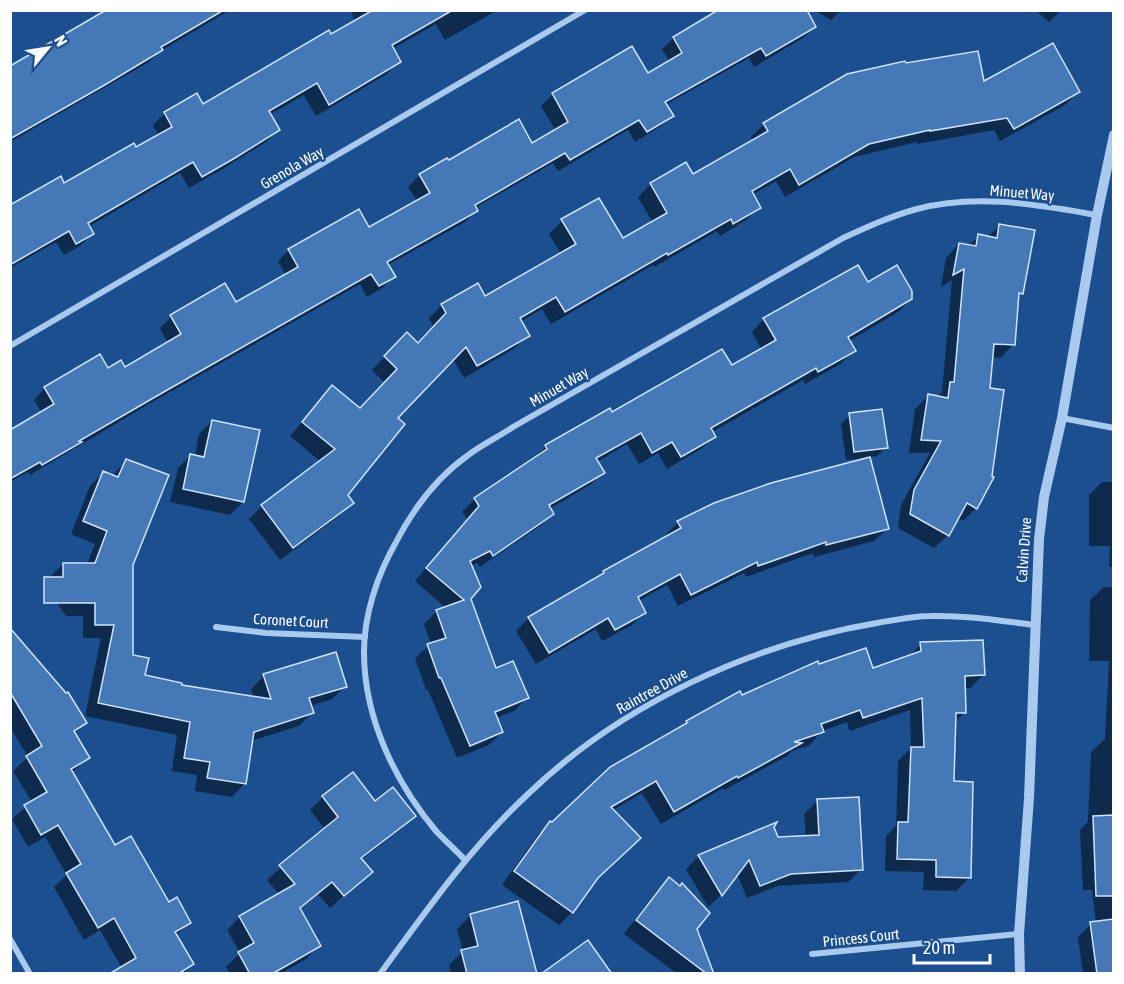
<svg xmlns="http://www.w3.org/2000/svg" width="1124" height="984" font-family="'Asap Condensed',sans-serif">
  <rect width="100%" height="100%" fill="#1b4f8f"/>
  <g fill="#0007">
    <polygon points="110,10 230,10 159,52 149,62 10,142 10,68"/>
    <polygon points="351,10 501,10 497,12 496,11 445,40 436,24 392,49 399,61 387,74 316,116 304,95 269,115 278,130 266,142 221,170 189,188 180,173 88,227 92,234 80,246 64,255 56,242 10,268 10,207 64,185 159,136 153,125 165,113 203,106 355,22"/>
    <polygon points="814,10 841,10 831,20"/>
    <polygon points="1035,10 1061,10 1049,22"/>
    <polygon points="815,27 803,38 754,67 749,58 665,105 672,115 660,127 635,142 628,130 558,171 553,163 475,208 476,211 465,222 388,265 394,276 382,288 367,297 360,284 149,404 30,475 28,472 10,482 10,431 42,413 34,400 45,388 107,370 124,369 168,343 160,328 171,317 236,304 286,276 278,261 289,250 369,229 417,201 408,187 420,175 448,162 532,145 556,131 541,106 553,94 632,48 648,75 670,62 662,49 674,38"/>
    <polygon points="905,65 983,84 1078,92 1065,105 1000,141 994,130 917,144 917,142 854,157 785,197 776,181 752,195 759,207 746,220 720,236 717,231 654,267 653,265 551,324 542,309 520,322 528,335 515,348 464,378 453,359 396,419 346,495 352,503 339,516 280,560 249,519 262,506 321,462 290,436 333,387 360,409 385,383 372,370 407,334 418,345 434,328 429,318 442,305 485,298 561,254 549,234 562,221 623,241 653,223 638,197 651,184 692,176 753,141 751,137 764,124"/>
    <polygon points="1000,225 1021,293 1017,298 1013,345 1000,358 991,357 976,508 963,521 957,518 948,535 934,548 898,528 901,505 930,453 909,453 915,409 928,396 938,396 942,392 952,280 941,287 946,258 959,244 968,246 979,236 988,237"/>
    <polygon points="867,284 911,299 898,312 849,341 854,350 842,363 805,384 803,380 712,432 714,437 701,449 667,469 658,453 639,464 627,444 597,462 603,473 590,485 549,509 553,514 540,526 480,567 477,563 470,566 469,598 495,670 527,698 514,711 496,718 502,732 489,745 457,758 428,690 426,690 415,658 431,644 424,624 437,611 446,608 415,581 467,519 462,512 475,499 533,459 546,446 611,414 731,367 762,350 752,332 764,319"/>
    <polygon points="850,415 886,447 877,456 869,457 887,529 874,541 814,557 813,553 746,577 744,573 678,606 667,585 638,601 644,613 632,625 602,641 596,629 536,664 516,631 529,618 596,579 603,572 667,537 666,535 678,522 867,460 866,458 846,460 841,424"/>
    <polygon points="212,421 243,502 230,515 170,502 178,468 191,455 195,456 199,434"/>
    <polygon points="126,461 132,565 132,656 144,676 180,686 254,698 251,689 264,676 345,686 332,699 310,706 312,713 299,726 251,741 245,783 232,797 195,791 197,775 172,771 177,735 85,716 101,638 83,638 83,616 66,616 50,593 50,577 63,564 87,564 95,544 71,534 90,486 103,473 112,476"/>
    <polygon points="1102,482 1114,482 1114,567 1109,567 1110,546 1089,546 1089,495"/>
    <polygon points="1104,587 1114,587 1114,974 1083,974 1078,937 1091,924 1096,923 1092,890 1083,890 1080,830 1088,822 1091,752 1105,739 1109,661 1089,661 1090,600"/>
    <polygon points="921,644 983,675 970,688 964,688 965,712 955,722 953,783 969,878 956,891 923,890 924,872 885,871 886,836 896,826 898,761 911,748 910,710 850,731 847,722 822,731 810,745 792,751 787,756 724,790 723,788 661,824 642,793 613,810 594,880 572,912 559,925 502,885 537,836 550,823 552,824 687,722 742,697 818,666 872,670 908,657"/>
    <polygon points="10,647 85,723 74,734 88,758 71,773 114,847 169,904 189,922 176,936 192,964 184,974 116,974 122,968 100,930 84,940 54,887 67,875 45,837 28,847 12,819 32,802 13,771 28,757 10,727"/>
    <polygon points="323,797 375,803 414,816 401,829 361,860 371,872 330,908 318,894 299,910 319,946 306,959 280,974 230,974 226,967 240,953 227,930 240,917 279,894 267,880 325,829 310,810"/>
    <polygon points="817,801 861,869 848,882 777,886 747,898 737,874 721,895 708,907 686,869 699,856 777,838 806,837 804,814"/>
    <polygon points="669,879 680,887 713,974 670,974 675,972 624,934 656,892"/>
    <polygon points="471,915 535,974 451,974 449,965 463,951 457,929"/>
  </g>
  <g fill="#4478b7" stroke="#cfe3fa" stroke-width="1.5">
    <polygon points="106,10 224,10 161,47 163,50 103,86 10,139 10,66"/>
    <polygon points="373,10 453,10 392,45 401,62 329,105 317,83 269,111 280,130 235,158 202,177 193,162 88,223 94,234 76,244 69,231 10,265 10,205 61,176 64,183 134,143 136,147 172,127 164,112 197,93 203,104 329,30 331,34"/>
    <polygon points="718,10 807,10 816,27 766,56 761,48 665,102 674,116 647,132 639,120 570,160 565,153 475,205 478,211 387,262 396,277 379,286 371,274 162,393 79,441 82,442 42,465 40,462 10,479 10,430 54,404 44,387 100,354 108,368 121,360 125,367 181,334 170,315 225,283 236,302 298,267 288,249 359,209 369,227 430,193 419,174 447,158 449,160 519,119 532,143 568,122 552,93 632,46 648,73 682,53 673,37"/>
    <polygon points="1053,43 1080,92 1014,129 1007,118 930,131 930,130 869,144 799,185 790,169 752,191 761,208 733,224 731,219 668,255 667,253 565,312 556,297 520,318 530,336 477,366 466,347 398,418 405,424 348,495 354,503 293,548 261,505 335,449 302,422 332,385 360,408 397,369 384,356 407,332 418,343 446,313 441,304 478,283 485,296 576,244 561,219 599,198 623,238 667,213 650,183 686,162 693,174 768,131 763,123 847,74 905,61 906,63 978,51 984,81"/>
    <polygon points="999,224 1035,230 1023,294 1019,293 1015,345 994,344 990,388 1004,390 992,476 994,477 977,509 967,503 949,536 910,514 914,490 941,441 921,440 928,394 948,398 950,382 954,382 964,269 953,275 959,243 976,246 978,234 997,238"/>
    <polygon points="858,265 868,282 897,265 912,291 912,299 848,337 856,351 818,372 816,368 711,428 716,437 681,457 672,442 652,453 641,433 596,458 605,473 549,505 554,514 493,556 490,551 470,561 481,587 471,599 496,668 513,661 529,698 495,712 503,732 470,746 441,678 439,678 427,644 446,638 436,610 464,600 426,568 479,506 474,498 547,449 545,445 610,408 612,412 722,349 732,365 776,340 763,318"/>
    <polygon points="882,409 888,448 854,452 849,413"/>
    <polygon points="212,420 260,430 244,502 183,489 190,454 204,457"/>
    <polygon points="870,457 889,529 826,545 826,542 758,566 757,562 691,595 680,574 638,597 646,613 615,630 608,618 549,653 528,617 604,573 603,571 681,528 677,521 714,503 771,483"/>
    <polygon points="126,459 169,475 133,565 133,655 149,658 145,675 182,683 182,685 271,699 263,674 336,652 347,687 309,698 314,713 254,732 246,784 207,778 210,762 184,758 190,722 98,703 114,625 95,625 95,603 44,603 44,577 63,577 63,563 95,563 107,531 83,521 103,471 118,477"/>
    <polygon points="10,628 66,693 68,692 87,723 74,731 90,758 71,769 115,845 131,836 169,902 177,897 191,923 175,932 194,964 178,974 109,974 136,958 114,918 98,928 66,873 81,864 58,825 41,835 24,805 47,792 26,756 42,746 10,692"/>
    <polygon points="983,640 985,675 965,676 966,713 956,713 954,781 973,782 971,878 936,877 936,860 897,859 898,822 908,822 911,747 924,747 922,698 863,718 860,710 821,724 824,732 794,742 802,743 738,778 737,776 674,812 656,781 611,807 641,838 598,878 573,913 514,871 550,821 552,822 610,767 687,723 686,721 740,691 742,695 818,661 819,664 866,648 873,668 921,651 920,642"/>
    <polygon points="353,772 375,801 393,787 416,816 361,858 373,872 344,896 332,882 300,908 321,946 272,974 250,974 238,952 254,943 239,916 295,884 279,865 338,817 322,796"/>
    <polygon points="859,797 863,870 791,874 760,886 749,860 722,896 698,855 777,822 774,827 778,837 819,835 817,799"/>
    <polygon points="1113,815 1113,896 1096,896 1093,816"/>
    <polygon points="669,877 680,886 682,883 710,913 697,929 714,974 707,974 636,920"/>
    <polygon points="518,901 537,974 467,974 461,950 478,946 470,914"/>
    <polygon points="1113,919 1113,974 1097,974 1090,922"/>
    <polygon points="588,940 612,974 541,974"/>
  </g>
  <g fill="none" stroke-linecap="round" stroke-linejoin="round">
    <g stroke="#a9c9ee" stroke-width="6">
      <polyline points="10,346 585,10"/>
      <polyline points="1062,418 1114,428"/>
      <polyline points="216,627 266,633 365,637"/>
      <path d="M465 860C456 850 445 841 436 831 395 782 364 718 364 652 364 615 377 576 395 544 412 511 436 478 467 456 481 445 498 437 513 427L843 238C867 227 891 216 917 209 977 193 1037 205 1097 215"/>
      <polyline points="10,939 30,974"/>
      <polyline points="812,954 1019,934"/>
      <path d="M380 974C426 911 470 848 527 795 620 705 751 644 877 623 895 620 913 616 931 616 966 615 1001 621 1035 625"/>
    </g>
    <polyline stroke="#a9c9ee" stroke-width="10" points="1020,974 1019,934 1029,798 1039,539 1044,497 1062,418 1097,215 1114,135"/>
  </g>
  <g text-anchor="middle" stroke-width="4.5" stroke-linejoin="round" paint-order="stroke">
    <g font-size="15" fill="#fff" stroke="#1b4f8f">
      <text transform="translate(292 168) rotate(-30)" y="5">Grenola Way</text>
      <text transform="translate(1022 193) rotate(5)" y="5">Minuet Way</text>
      <text transform="translate(559 387) rotate(-30)" y="5">Minuet Way</text>
      <text transform="translate(1024 550) rotate(-86)" y="5">Calvin Drive</text>
      <text transform="translate(291 621) rotate(3)" y="5">Coronet Court</text>
      <text transform="translate(652 691) rotate(-29)" y="5">Raintree Drive</text>
      <text transform="translate(861 938) rotate(-6)" y="5">Princess Court</text>
    </g>
  </g>
  <rect width="1124" height="984" fill="none" stroke="#ffffff" stroke-width="24"/>
  <g transform="translate(48 48) rotate(60)" stroke="#1b4f8f" stroke-width="4.5" paint-order="stroke">
  <path d="M0-4.5L10 22L0 15L-10 22Z" fill="#ffffff"/>
  <text y="-9" font-size="16" font-weight="bold" text-anchor="middle" fill="#ffffff">N</text>
  </g>
  <path d="M914 954v9h76v-9" fill="none" stroke="#ffffff" stroke-width="3"/>
  <text x="923" y="954" font-size="18" fill="#ffffff" stroke="#1b4f8f" stroke-width="4.5" paint-order="stroke">20 m</text>
</svg>
